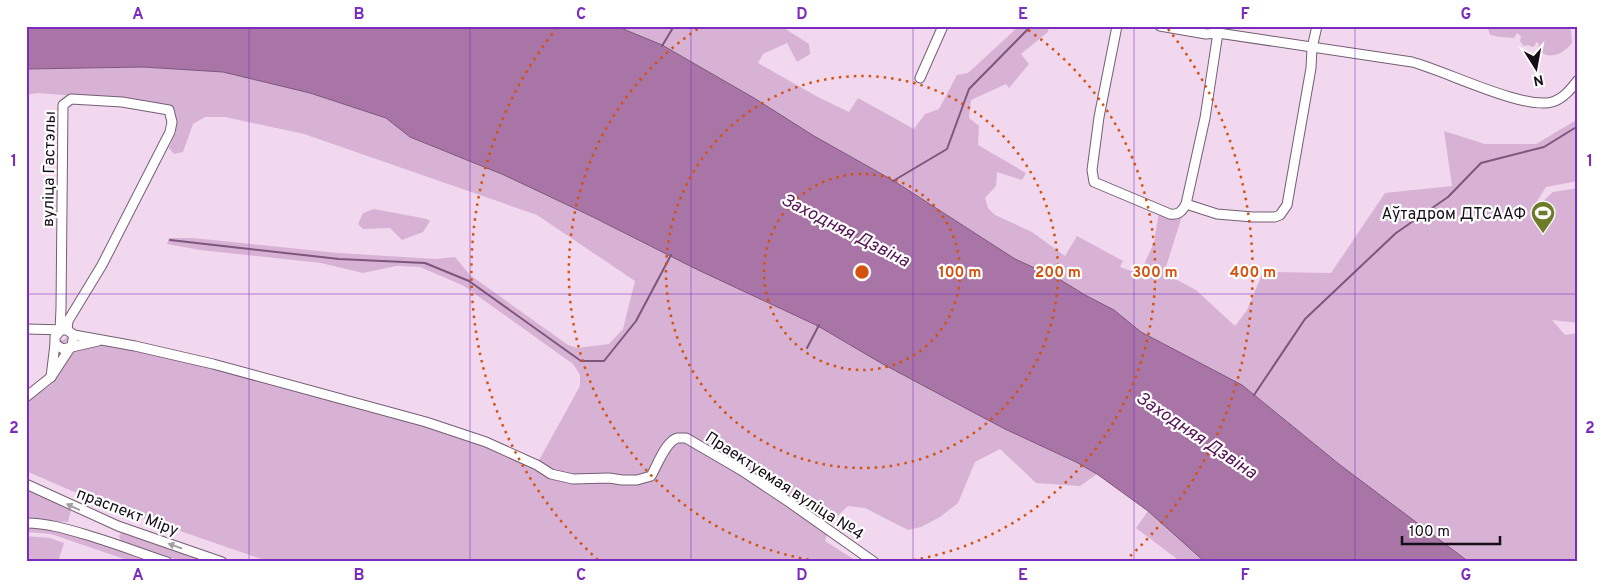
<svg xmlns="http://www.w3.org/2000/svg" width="1604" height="588" font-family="Overpass,sans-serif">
  <rect width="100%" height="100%" fill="#f1d8ef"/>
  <g fill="#d7b2d5">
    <polygon points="616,26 785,26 784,28 809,44 810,54 797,62 787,43 763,54 758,63 818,97 849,112 858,98 914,129 925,114 939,109 957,75 968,73 1019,26 1049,26 1048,32 1021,54 1029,64 1009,88 1006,84 971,100 969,118 979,126 978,145 1026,173 1022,180 997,172 996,186 985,198 988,208 995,215 1032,232 1065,256 1077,236 1123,261 1120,267 1140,274 1154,242 1159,212 1183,213 1164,273 1196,290 1235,326 1247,310 1263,272 1331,273 1385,193 1452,186 1444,131 1485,144 1536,144 1578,119 1578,181 1546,187 1528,215 1553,192 1578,188 1578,323 1552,320 1565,335 1578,333 1578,562 1469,562 1340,464 1242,385 1141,332 1114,310 1085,295 1059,279 1015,259 894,181 814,136 754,98 662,45"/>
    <path d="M1487 26H1566L1571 30 1572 43C1563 54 1550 61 1538 50L1539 44 1536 42 1535 46 1531 47 1529 45 1524 46 1520 41 1521 36 1517 33 1514 38 1500 37 1490 35Z"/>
    <polygon points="143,67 223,72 310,93 386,118 410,137 504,175 593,217 696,269 818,326 910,378 1005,429 1076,462 1097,474 1080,486 1036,483 1000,449 975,462 958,503 940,517 921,527 908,530 865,508 848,506 831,522 825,541 858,562 270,562 102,504 26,471 26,403 53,383 59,340 63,340 75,332 360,402 538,462 580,386 580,375 573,364 464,286 420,267 396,266 363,273 321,263 200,250 167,244 169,238 193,238 338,253 436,259 455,257 470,275 568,345 577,348 609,344 623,329 635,281 537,215 304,134 225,117 205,117 193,124 183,152 174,154 169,148 176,132 173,110 151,102 38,93 26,95 26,69"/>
    <polygon points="374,209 427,219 430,221 423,232 402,240 390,228 363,229 358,224 363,213"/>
    <polygon points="26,489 71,510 68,522 26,520"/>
    <polygon points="1148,511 1205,562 1181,562 1136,528"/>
    <polygon points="26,527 35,527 67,533 152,562 133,562 51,534 26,532"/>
    <polygon points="121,533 124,533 207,562 184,562 121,541 119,536"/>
    <polygon points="26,536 50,538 64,543 58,562 26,562"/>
  </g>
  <polygon fill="#a975a6" stroke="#7d567b" points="26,26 616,26 662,45 754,98 814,136 894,181 1015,259 1059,279 1085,295 1114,310 1141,332 1242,385 1339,464 1469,562 1205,562 1148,511 1097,474 1076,462 1005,429 969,410 881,363 818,326 696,269 593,217 504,175 410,137 386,118 310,93 223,72 143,67 26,69"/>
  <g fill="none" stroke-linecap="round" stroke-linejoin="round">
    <g stroke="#7d567b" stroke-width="2">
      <polyline points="662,46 674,26"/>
      <polyline points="893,181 947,149 969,89 1031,26"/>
      <polyline points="170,240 339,259 425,263 469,281 581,361 604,361 636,321 671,255"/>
      <polyline points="807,348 819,325"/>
      <polyline points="1254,395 1305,319 1396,233 1448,197 1481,163 1544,147 1578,126"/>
    </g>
    <defs>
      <g id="minor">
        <path d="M1117 26 1099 117 1092 170 1094 182 1170 214C1178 215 1182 212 1186 204L1217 214 1253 217H1275L1280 215 1287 205 1311 68 1312 48 1317 26"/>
        <path d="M1160 26 1206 34 1218 33 1412 62C1446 71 1523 110 1552 102 1563 99 1571 89 1578 80"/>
        <polyline points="920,78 943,26"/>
        <polyline points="1186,204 1205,118 1219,26"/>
        <path d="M26 329 67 330 74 335 135 346 213 364 426 422 486 442 537 465 551 474 573 479 609 478 622 480H637L651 476C657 466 666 440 678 438 679 438 686 438 686 438L741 470 789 502 874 562"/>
        <polyline points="55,344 63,349 98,341"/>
        <polyline points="51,377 55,344 55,337 60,331 61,308 63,105 71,99 122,102 169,110 172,122 170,132 102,265 68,321 67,330"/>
        <polyline points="26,397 51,377 72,345 74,335"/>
        <polyline points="26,484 118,526 222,562"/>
        <path d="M26 523C47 523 67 529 87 535 114 543 140 553 167 562"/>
      </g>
    </defs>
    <use href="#minor" stroke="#745e73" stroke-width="11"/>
    <use href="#minor" stroke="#fff" stroke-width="9"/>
  </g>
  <defs><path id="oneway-solid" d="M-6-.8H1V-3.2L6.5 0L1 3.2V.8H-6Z" transform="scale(1.25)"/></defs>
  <g fill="#a29fa2">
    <use href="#oneway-solid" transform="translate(73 507) rotate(-155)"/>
    <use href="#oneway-solid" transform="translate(175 546) rotate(-161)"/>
  </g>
  <path fill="none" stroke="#7b2cbf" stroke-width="1" stroke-opacity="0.55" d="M249 26V562M470 26V562M691 26V562M913 26V562M1134 26V562M1355 26V562M26 294H1578"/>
  <g fill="none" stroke="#d3520d" stroke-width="2.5" stroke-dasharray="2.5 5">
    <circle cx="862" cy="272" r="98"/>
    <circle cx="862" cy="272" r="196"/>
    <path d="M816 561A293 293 0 0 1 702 26M1022 26A293 293 0 0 1 908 561"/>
    <path d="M598 560A391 391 0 0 1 556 29M1168 29A391 391 0 0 1 1126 560"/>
  </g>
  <defs>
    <symbol id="stadium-pin" viewBox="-11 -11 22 30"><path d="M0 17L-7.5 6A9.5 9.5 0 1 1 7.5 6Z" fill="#6e7c29" stroke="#fff"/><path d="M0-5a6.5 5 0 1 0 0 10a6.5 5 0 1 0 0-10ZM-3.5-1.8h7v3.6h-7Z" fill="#fff"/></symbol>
  </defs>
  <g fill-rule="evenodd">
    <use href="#stadium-pin" x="1529" y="199" width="28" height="38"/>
  </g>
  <g text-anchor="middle" stroke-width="4.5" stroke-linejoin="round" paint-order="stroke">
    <g font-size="16" fill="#160e16" stroke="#fff">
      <text transform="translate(48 169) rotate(-89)" y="6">вуліца Гастэлы</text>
      <text transform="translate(785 485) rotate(33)" y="6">Праектуемая вуліца №4</text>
      <text transform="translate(128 511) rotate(21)" y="6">праспект Міру</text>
    </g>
    <g font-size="16" fill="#160e16" stroke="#fff" text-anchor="end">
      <text x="1526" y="219">Аўтадром ДТСААФ</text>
    </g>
    <g font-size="18" font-style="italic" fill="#551554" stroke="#fff">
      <text transform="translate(846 230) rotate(27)" y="6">Заходняя Дзвіна</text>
      <text transform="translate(1197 435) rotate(34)" y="6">Заходняя Дзвіна</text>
    </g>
  </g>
  <circle cx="862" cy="272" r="8" fill="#d3520d" stroke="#fff" stroke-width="2.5"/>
  <g font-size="15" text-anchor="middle" font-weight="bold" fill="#d3520d" stroke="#fff" stroke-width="4.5" stroke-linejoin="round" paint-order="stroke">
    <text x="960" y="277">100 m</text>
    <text x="1058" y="277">200 m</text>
    <text x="1155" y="277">300 m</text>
    <text x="1253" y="277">400 m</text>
  </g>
  <rect width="1604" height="588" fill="none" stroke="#ffffff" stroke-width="55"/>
  <g transform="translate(1536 68) rotate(169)" stroke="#ffffff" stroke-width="4" paint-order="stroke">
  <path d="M0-4L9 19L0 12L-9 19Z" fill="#160e16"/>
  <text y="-8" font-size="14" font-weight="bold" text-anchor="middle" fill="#160e16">N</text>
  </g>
  <path d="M1402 536v8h98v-8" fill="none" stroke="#160e16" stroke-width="2.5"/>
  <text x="1409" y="536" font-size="15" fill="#160e16" stroke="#ffffff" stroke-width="4" paint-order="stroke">100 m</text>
  <rect x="28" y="28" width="1548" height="532" fill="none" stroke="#7b2cbf" stroke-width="2"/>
  <g font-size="16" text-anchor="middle" font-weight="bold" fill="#7b2cbf">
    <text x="138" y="19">A</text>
    <text x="359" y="19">B</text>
    <text x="581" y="19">C</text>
    <text x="802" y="19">D</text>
    <text x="1023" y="19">E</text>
    <text x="1245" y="19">F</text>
    <text x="1466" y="19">G</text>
    <text x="14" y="166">1</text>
    <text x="1590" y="166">1</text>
    <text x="14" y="433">2</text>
    <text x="1590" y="433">2</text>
    <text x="138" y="580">A</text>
    <text x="359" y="580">B</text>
    <text x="581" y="580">C</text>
    <text x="802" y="580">D</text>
    <text x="1023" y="580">E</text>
    <text x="1245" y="580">F</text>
    <text x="1466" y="580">G</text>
  </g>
</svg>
